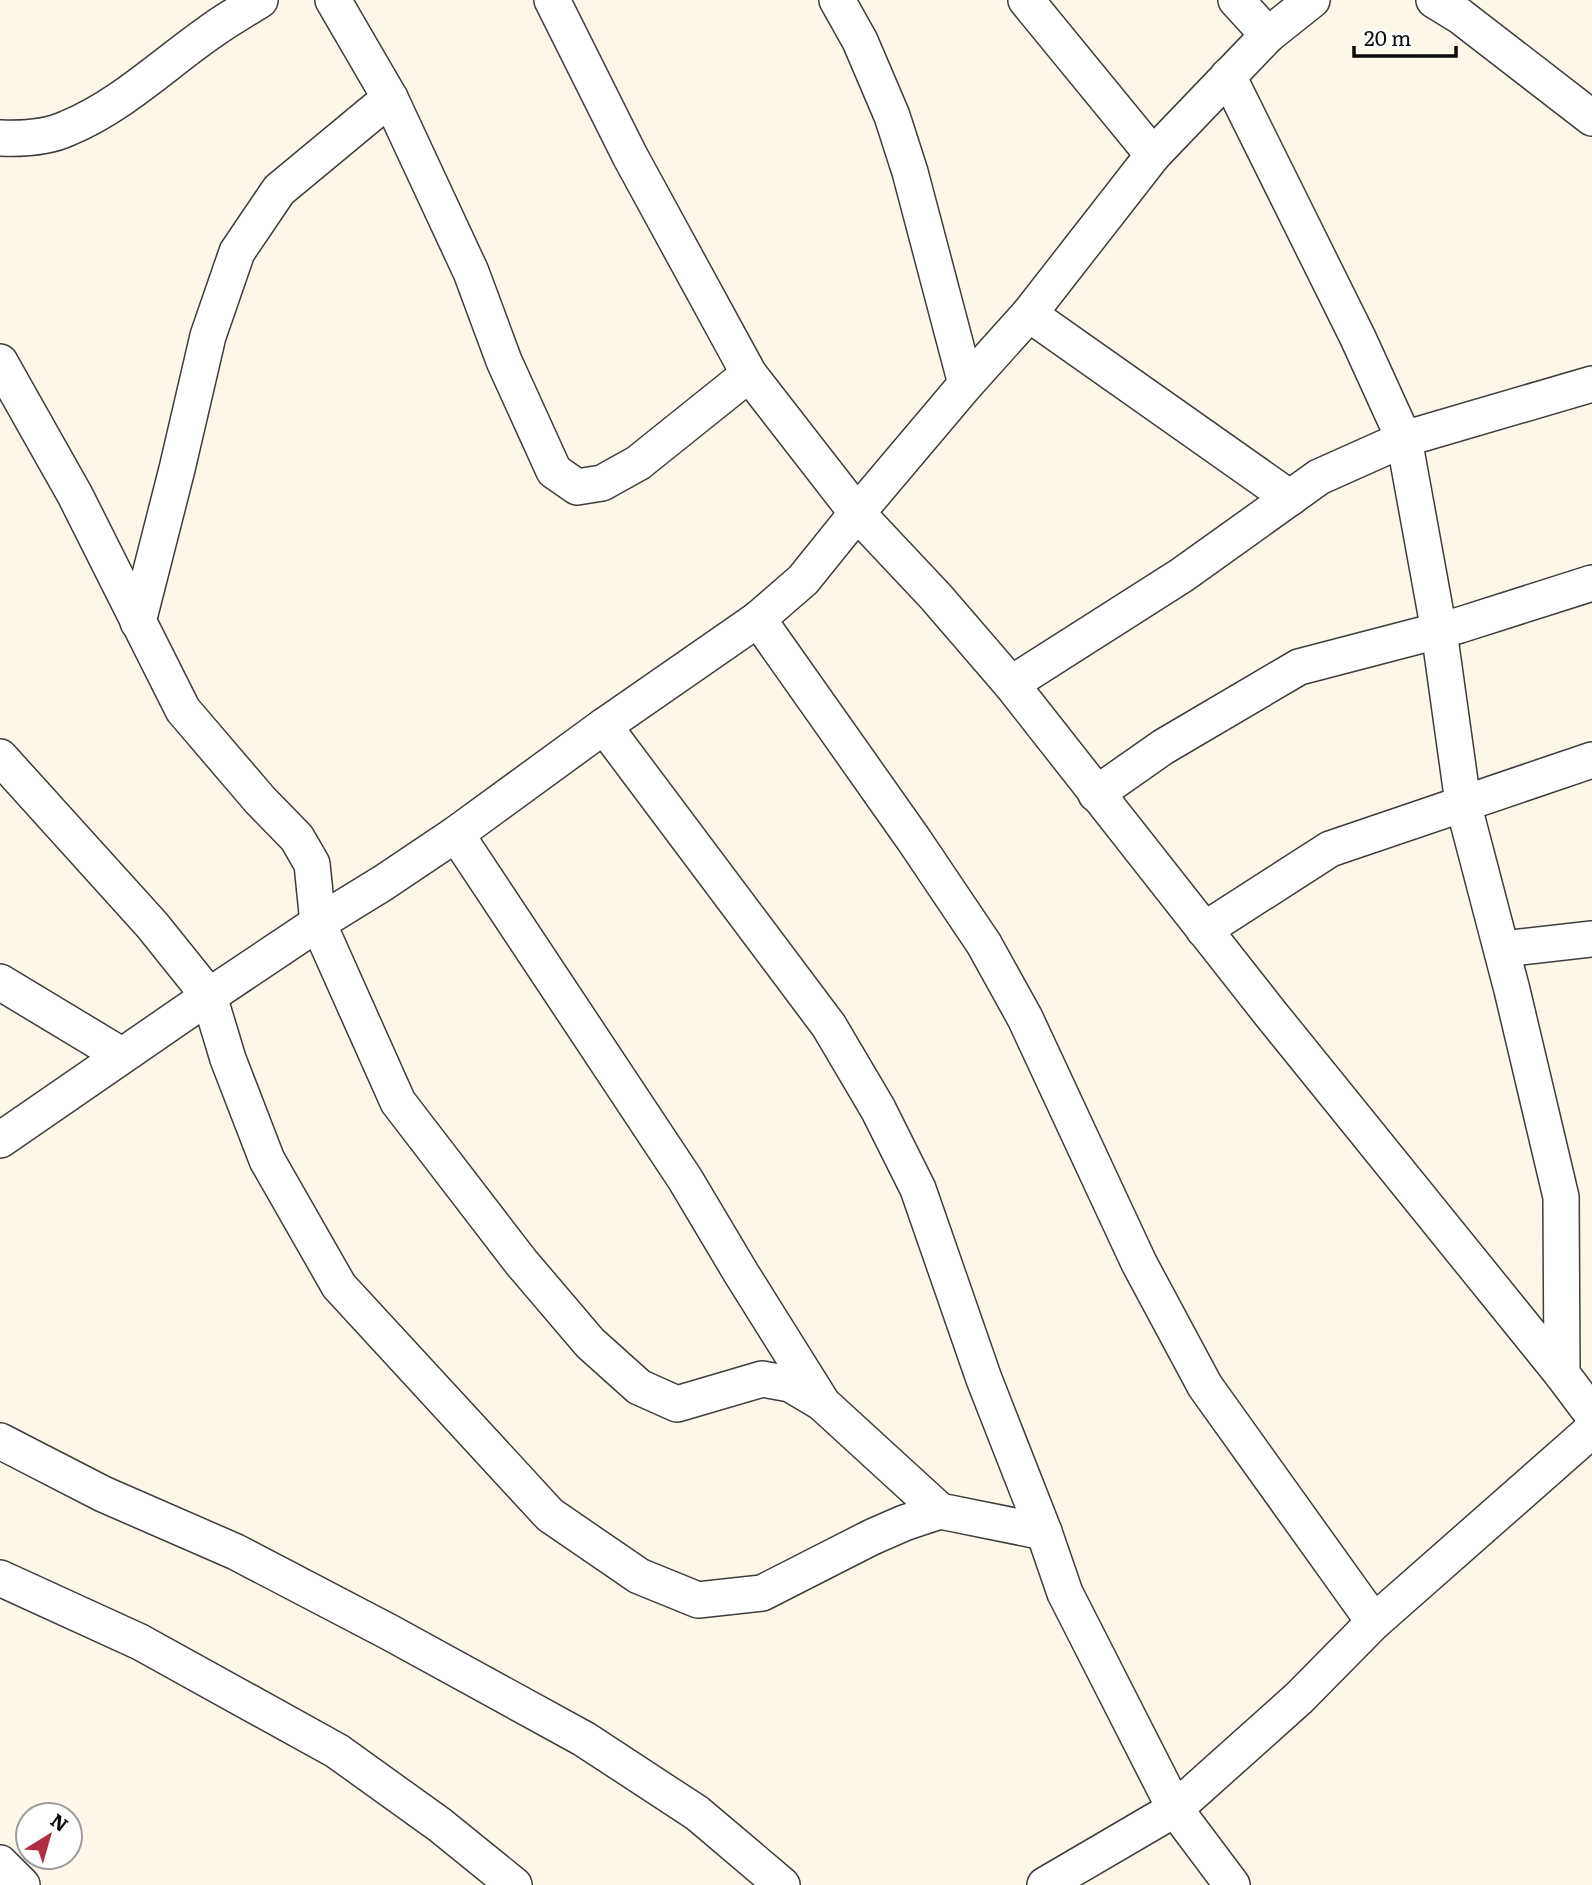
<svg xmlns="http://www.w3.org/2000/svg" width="1592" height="1885" font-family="Literata,serif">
  <rect width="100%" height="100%" fill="#fdf7e9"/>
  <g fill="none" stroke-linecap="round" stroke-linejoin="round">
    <defs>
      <g id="minor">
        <polyline points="333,0 390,98 471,272 504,361 554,471 577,487 602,483 638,463 749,374"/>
        <polyline points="552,0 630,156 749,374 857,513 936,597 1011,684 1270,1013 1562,1374 1592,1414"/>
        <polyline points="837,0 860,41 892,116 910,172 966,384"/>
        <polyline points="1026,0 1153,155"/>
        <polyline points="1236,0 1268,35"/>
        <polyline points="1434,0 1460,16 1592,118"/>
        <polyline points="1228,76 1358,338 1404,439 1439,631 1463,803 1512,990 1561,1197 1562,1374"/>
        <path d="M0 138C23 139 47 138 68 128 121 106 164 64 210 32 226 20 243 11 260 0"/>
        <polyline points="1029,314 1290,498"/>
        <polyline points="0,362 75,495 183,710 260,800 297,838 312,864 318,923 398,1102 521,1262 590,1343 639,1387 677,1404 762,1379 790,1384 822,1403 940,1511 1044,1532"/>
        <polyline points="758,619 914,840 984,944 1025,1018 1139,1263 1205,1386 1374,1622"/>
        <polyline points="138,622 177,469 208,336 237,252 279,190 390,98"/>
        <polyline points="1011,684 1182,575 1319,477 1404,439 1592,384"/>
        <polyline points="604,726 829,1026 878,1109 918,1189 984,1379 1044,1532 1065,1593 1175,1809 1232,1885"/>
        <polyline points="0,757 152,925 209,996 228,1059 267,1160 339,1286 550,1515 639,1576 698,1600 762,1593 872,1537 904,1523 940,1511"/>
        <polyline points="1096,794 1163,747 1299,667 1460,625 1592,583"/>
        <polyline points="456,834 685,1179 741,1273 820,1399"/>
        <polyline points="1204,930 1330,849 1592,760"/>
        <polyline points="1502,949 1592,939"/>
        <polyline points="0,982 121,1055"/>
        <polyline points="0,1140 209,996 318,923 383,883 456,834 604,726 758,619 803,580 857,513 966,384 1029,314 1153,155 1268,35 1312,0"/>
        <polyline points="0,1441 103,1494 236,1552 389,1632 584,1739 697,1813 782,1885"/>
        <polyline points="0,1578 140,1642 337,1751 440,1825 514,1885"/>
        <polyline points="0,1863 22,1885"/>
        <polyline points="1045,1885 1175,1809 1299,1698 1374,1622 1592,1430"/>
      </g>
    </defs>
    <use href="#minor" stroke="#3d3d3d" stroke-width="38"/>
    <use href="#minor" stroke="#fff" stroke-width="35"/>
  </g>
  <g transform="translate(49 1836) rotate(37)"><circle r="33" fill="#ffffff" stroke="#9d9d9d" stroke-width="2"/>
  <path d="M0-5L12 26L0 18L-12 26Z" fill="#ae2f44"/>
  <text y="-10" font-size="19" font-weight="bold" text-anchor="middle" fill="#0a0a0a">N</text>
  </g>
  <path d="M1354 46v10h102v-10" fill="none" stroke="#0a0a0a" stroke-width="3.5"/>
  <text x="1364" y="46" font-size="21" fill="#0a0a0a" stroke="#ffffff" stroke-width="5" paint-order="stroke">20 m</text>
</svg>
